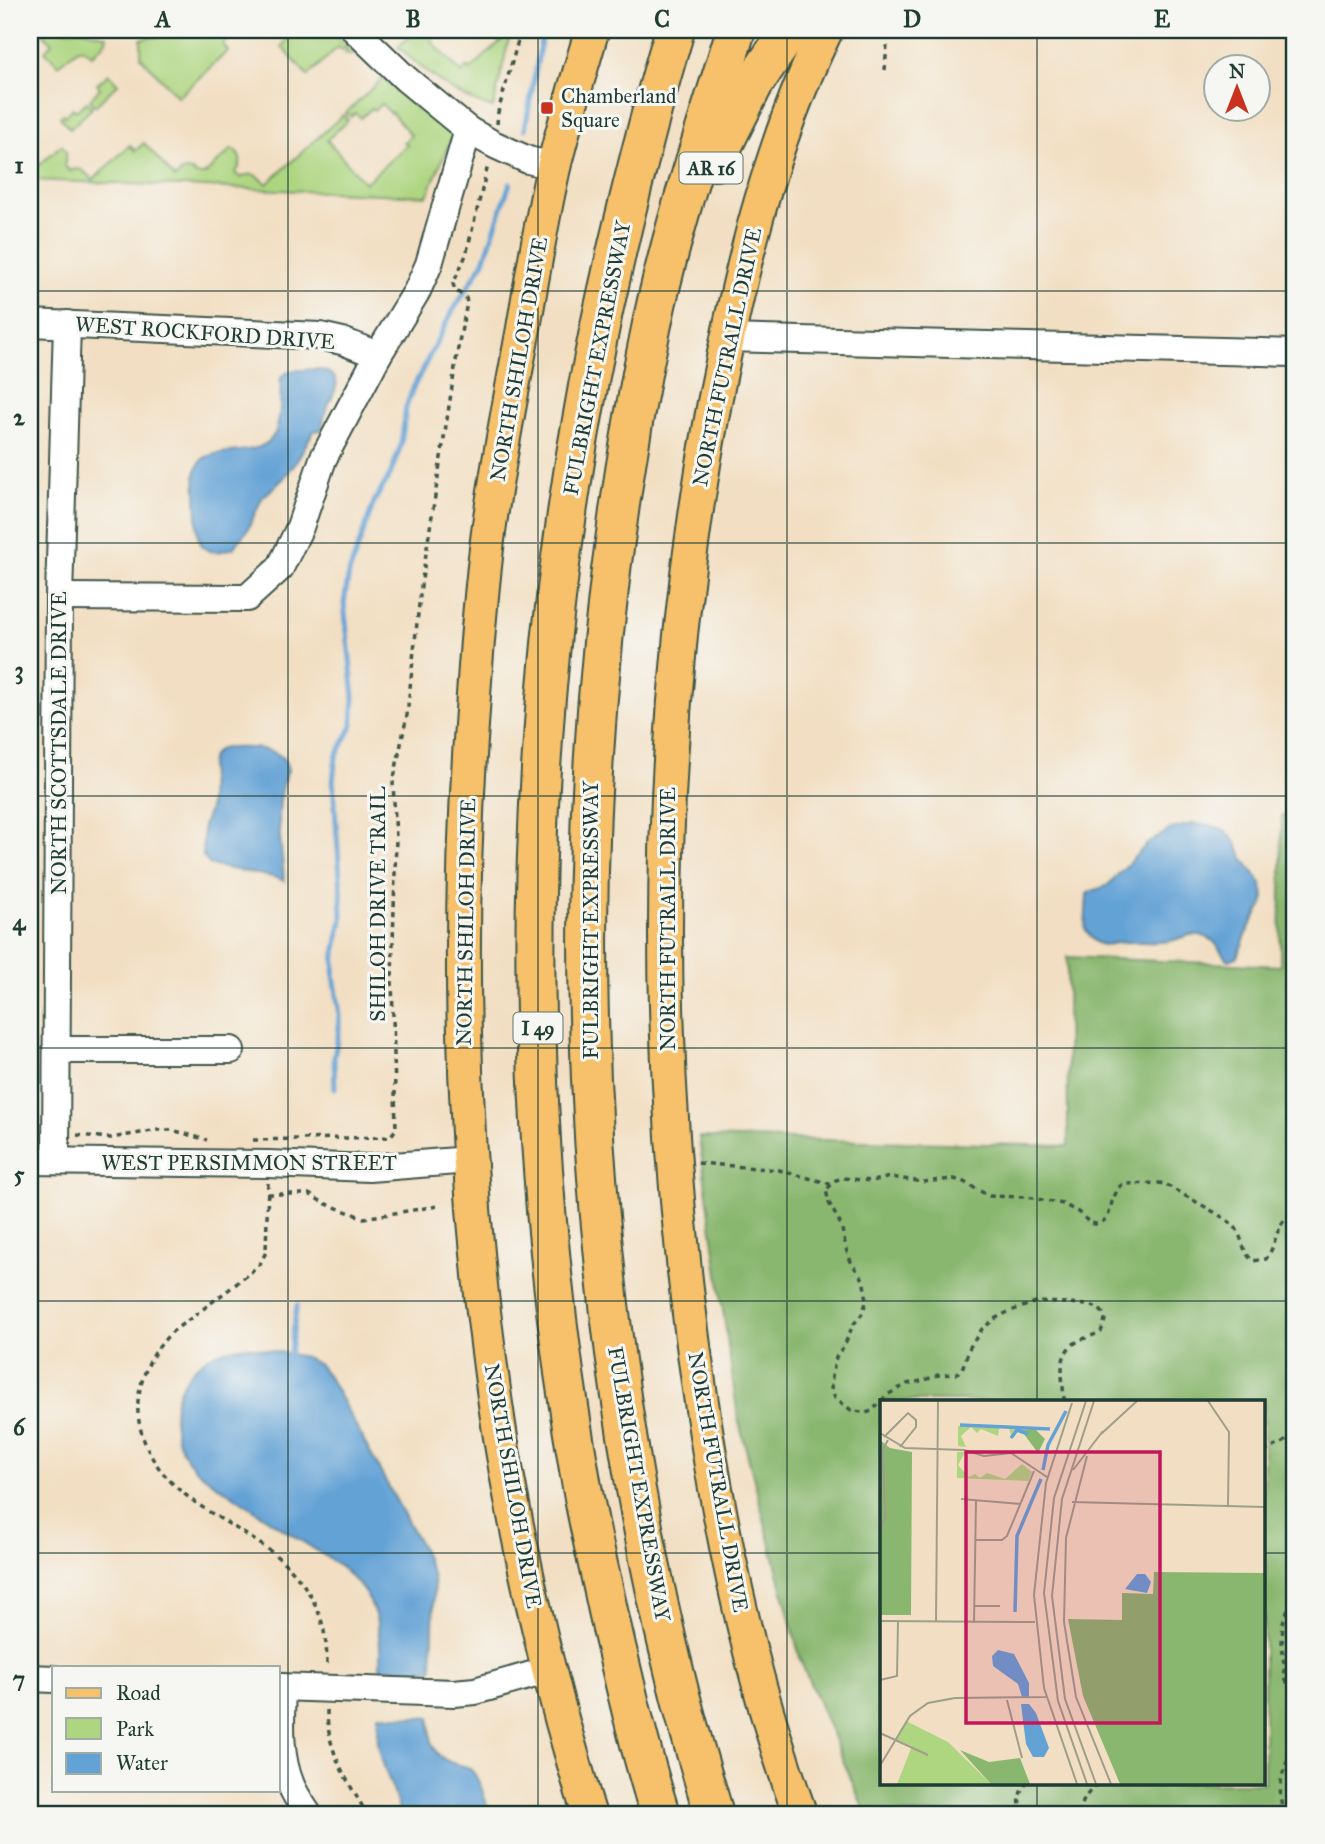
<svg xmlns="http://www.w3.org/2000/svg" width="1325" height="1844" font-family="'IM FELL Great Primer',serif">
  <rect width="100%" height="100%" fill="#f6f6f2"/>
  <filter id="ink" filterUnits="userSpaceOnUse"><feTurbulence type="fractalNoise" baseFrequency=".0143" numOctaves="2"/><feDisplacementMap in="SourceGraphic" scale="14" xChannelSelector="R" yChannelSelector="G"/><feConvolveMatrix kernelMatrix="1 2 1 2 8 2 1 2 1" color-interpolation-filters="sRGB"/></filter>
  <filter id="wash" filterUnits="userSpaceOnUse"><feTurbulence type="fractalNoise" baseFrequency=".00686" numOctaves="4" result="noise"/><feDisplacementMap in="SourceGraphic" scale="28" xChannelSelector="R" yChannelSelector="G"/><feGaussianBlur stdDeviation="1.57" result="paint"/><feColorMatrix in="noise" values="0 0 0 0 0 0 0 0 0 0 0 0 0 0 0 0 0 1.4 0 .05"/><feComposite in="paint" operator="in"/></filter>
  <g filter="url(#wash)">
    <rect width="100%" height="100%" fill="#f2dfc3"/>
    <g fill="#aed681" stroke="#668a5a" stroke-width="2">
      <path d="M40 30H83L107 36C107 44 98 49 92 55L84 49H78L58 65 45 51 52 43Z"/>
      <polygon points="188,30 239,30 223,44 228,51 178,97 141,57 141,39 161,36"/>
      <polygon points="293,30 328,30 356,53 351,55 345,53 347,51 345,48 342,50 338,47 308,76 282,47"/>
      <path d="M417 30H438L436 32 438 34 431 41 462 73 467 67 470 70 504 38 502 35 507 30H511L493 108C451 95 430 75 398 47Z"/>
      <polygon points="109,74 118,84 95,106 90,100 100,88 97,84"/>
      <path d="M383 78 418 108 454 132 427 196 30 180V171H33L61 145C68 150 67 157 64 165L70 171C81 166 85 172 93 180L130 145 135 151 144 143 175 178 185 170 192 171 196 175H204L232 149C242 155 243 165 235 173L241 178C252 171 258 175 267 184L343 115 348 120 327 140 365 183 407 145 404 142 411 135 391 112 390 113 382 104 374 110 372 108 361 118 355 113 351 117 346 113Z"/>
      <polygon points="87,102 92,108 70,129 60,117 63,114 65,116 73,108 76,111"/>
    </g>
    <path fill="#8ab76f" stroke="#547a52" stroke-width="2" fill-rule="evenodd" d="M1282 815H1295V1814H866L801 1662 738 1418 699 1137 1068 1146 1067 957 1280 966ZM882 1401H1264V1783H882Z"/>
    <g fill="#63a2d5" stroke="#417084" stroke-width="2">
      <path d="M316 369C349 375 334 391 326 410 323 418 324 424 320 431L316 430 313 432 296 462 283 479 262 498 247 531 233 548 218 552 210 551 202 546 198 537 195 473C196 471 199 464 200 462 214 444 262 461 275 433 282 416 280 394 281 377L289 371Z"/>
      <path d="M225 748C240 748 275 745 284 760 285 760 288 769 288 770 272 806 282 844 284 881L278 878 210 865 203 856V825L209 810 210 764 212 756 218 750Z"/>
      <path d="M1192 824 1211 825 1225 830 1235 841 1243 858 1261 883 1264 896 1263 904 1249 928 1237 957 1228 960C1219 952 1218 941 1206 937 1191 931 1184 938 1170 941 1152 944 1133 940 1116 943 1111 944 1104 946 1100 944 1093 943 1089 934 1085 929L1087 894C1093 889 1101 889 1108 885L1147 844 1171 829Z"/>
      <path d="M247 1346 305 1357 319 1365 329 1377 422 1548 433 1577 434 1593 432 1670 380 1668C381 1637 379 1607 357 1583 345 1568 327 1558 311 1547 284 1530 257 1512 231 1494 215 1484 196 1473 186 1457 172 1437 170 1406 182 1385 196 1359 218 1349 247 1346Z"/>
      <path d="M379 1715 430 1718C430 1743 431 1758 459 1765 465 1766 469 1767 473 1772 482 1783 485 1801 490 1814H400C396 1790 381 1768 378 1743 377 1734 379 1724 379 1715Z"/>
    </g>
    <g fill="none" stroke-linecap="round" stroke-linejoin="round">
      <g stroke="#63a2d5" stroke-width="5">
        <polyline points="525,129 543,30"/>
        <polyline points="335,1089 334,1057 339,1031 339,1008 334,975 335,953 342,920 341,891 333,781 336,757 352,726 354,697 344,603 349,573 374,502 390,475 401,445 406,407 413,388 451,314 484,261 510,183"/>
        <polyline points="289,1359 297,1305"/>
      </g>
    </g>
  </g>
  <g filter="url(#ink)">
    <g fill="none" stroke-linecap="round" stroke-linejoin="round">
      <defs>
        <g id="minor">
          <polyline points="355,30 406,79 468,130 495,145 528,160 554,166"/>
          <polyline points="30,323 320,336 342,341 378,355"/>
          <polyline points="727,338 1295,353"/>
          <polyline points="59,597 247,598 280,568 300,527 323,459 378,355 417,291 429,264 468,130"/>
          <polyline points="57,1050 231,1050"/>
          <polyline points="30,1161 268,1164 369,1168 469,1160"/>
          <polyline points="56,1161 59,597 67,324"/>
          <polyline points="30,1678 54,1679"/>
          <polyline points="278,1687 454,1693 475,1691 549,1670"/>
          <path d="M282 1687C281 1720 278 1754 291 1785 295 1795 302 1805 308 1814"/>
        </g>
        <g id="major">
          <path d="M589 1814C557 1710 531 1604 511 1497 498 1431 490 1365 482 1299 461 1106 458 912 472 718 476 654 481 591 489 528 498 462 511 396 523 331 532 277 541 223 553 170 564 123 579 76 592 30"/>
          <path d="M800 1814C744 1659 713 1497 692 1334 652 1025 656 712 714 405 739 277 768 148 826 30"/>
        </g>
        <g id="highway">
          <polyline points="715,161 754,83 790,30"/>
          <path d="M660 1814C640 1750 625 1685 610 1620 601 1576 590 1532 582 1487 509 1075 522 647 619 241 636 170 654 99 675 30"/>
          <path d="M714 1814C701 1771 688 1727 677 1683 657 1603 641 1523 628 1442 568 1068 575 689 653 319 674 221 707 125 736 30"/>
        </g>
      </defs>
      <use href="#minor" stroke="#3f5549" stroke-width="30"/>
      <use href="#major" stroke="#3f5549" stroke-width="37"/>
      <use href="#highway" stroke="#3f5549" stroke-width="42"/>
      <g stroke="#3f5549" stroke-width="3.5" stroke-dasharray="5 5" stroke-linecap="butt">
        <polyline points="885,70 888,30"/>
        <polyline points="497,124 498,112 521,30"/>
        <polyline points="77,1135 111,1138 158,1130 172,1130 207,1140"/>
        <polyline points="253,1140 390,1137 396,1129 392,979 396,838 393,783 407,715 421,586 459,342 467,303 466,298 455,290 453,284 466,255 488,165"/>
        <polyline points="698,1163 779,1170 831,1184"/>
        <path d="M268 1183 266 1252 260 1264 249 1274C231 1288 212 1302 194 1316 186 1322 176 1328 169 1335 151 1354 141 1376 138 1401 137 1416 140 1430 145 1443 174 1515 265 1526 305 1587 323 1614 327 1636 327 1668"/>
        <polyline points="268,1194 309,1194 324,1203 364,1218 438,1206"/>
        <path d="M1064 1401C1064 1382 1055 1356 1075 1343 1083 1338 1093 1336 1101 1332L1105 1320 1103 1313 1098 1308 1092 1306 1071 1303 1036 1302 1008 1312 996 1318 982 1329 970 1347 962 1369 956 1374 938 1375 925 1380 907 1384 887 1395 872 1411 866 1413 851 1410 835 1398 831 1388 832 1376 836 1357 844 1346 853 1325 862 1314 867 1300 863 1279 852 1264 847 1252 841 1225 829 1203 826 1190 836 1180 843 1178 872 1181 891 1177 923 1182 954 1179 962 1181 989 1196 1027 1197 1063 1204 1078 1212 1089 1222 1095 1224 1101 1223 1108 1217 1112 1202 1118 1188 1123 1184 1159 1183 1165 1184C1180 1194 1227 1217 1235 1227 1243 1238 1242 1252 1253 1261L1266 1259C1279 1241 1273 1225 1295 1211"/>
        <polyline points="1264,1452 1284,1442 1295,1432"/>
        <polyline points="1295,1591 1283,1623 1282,1643 1285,1678 1295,1700"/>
        <path d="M327 1710C327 1752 347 1780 367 1814"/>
        <path d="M1023 1814C1018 1802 1018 1794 1026 1783"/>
        <path d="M1081 1814C1080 1801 1089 1791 1099 1783"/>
        <path d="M1284 1814C1277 1792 1280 1768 1295 1750"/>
      </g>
      <use href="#minor" stroke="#fff" stroke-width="26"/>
      <use href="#major" stroke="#f6c16b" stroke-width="33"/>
      <use href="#highway" stroke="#f6c16b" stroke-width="38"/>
    </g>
  </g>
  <path fill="none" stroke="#1f3d34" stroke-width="2" stroke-opacity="0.55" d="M288 30V1814M538 30V1814M787 30V1814M1037 30V1401M30 291H1295M30 543H1295M30 796H1295M30 1048H1295M30 1301H1295M30 1553H882M1264 1553H1295M1037 1783V1814"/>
  <rect fill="#c8321e" stroke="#f6f6f2" stroke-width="2.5" x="540" y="101" width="14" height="14" rx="3.5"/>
  <g text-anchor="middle" stroke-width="6" stroke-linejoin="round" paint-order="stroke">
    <g fill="#f6f6f2" stroke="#60746d" stroke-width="2">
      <rect x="679.5" y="152.5" width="63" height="31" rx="5"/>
      <rect x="513.5" y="1012.5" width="49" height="31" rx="5"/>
    </g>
    <g font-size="19" font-weight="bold" fill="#1f3d34">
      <text x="711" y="175">AR 16</text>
      <text x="538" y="1035">I 49</text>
    </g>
    <g font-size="21" fill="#1f3d34" stroke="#f6f6f2" text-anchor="start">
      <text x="561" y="103">Chamberland<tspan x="561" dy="24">Square</tspan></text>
    </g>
    <g font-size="21" fill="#1f3d34" stroke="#f6f6f2">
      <text transform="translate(205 333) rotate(4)" y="7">WEST ROCKFORD DRIVE</text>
      <text transform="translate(727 357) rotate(-78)" y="7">NORTH FUTRALL DRIVE</text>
      <text transform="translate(597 358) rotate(-79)" y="7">FULBRIGHT EXPRESSWAY</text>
      <text transform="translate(519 359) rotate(-80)" y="7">NORTH SHILOH DRIVE</text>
      <text transform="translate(59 743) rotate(-90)" y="7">NORTH SCOTTSDALE DRIVE</text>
      <text transform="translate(378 904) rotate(-90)" y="7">SHILOH DRIVE TRAIL</text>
      <text transform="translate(668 919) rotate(-90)" y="7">NORTH FUTRALL DRIVE</text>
      <text transform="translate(591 920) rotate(-90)" y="7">FULBRIGHT EXPRESSWAY</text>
      <text transform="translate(466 922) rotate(-89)" y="7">NORTH SHILOH DRIVE</text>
      <text x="249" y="1170">WEST PERSIMMON STREET</text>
      <text transform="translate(718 1482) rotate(80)" y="7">NORTH FUTRALL DRIVE</text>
      <text transform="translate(639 1484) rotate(80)" y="7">FULBRIGHT EXPRESSWAY</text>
      <text transform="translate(513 1486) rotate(80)" y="7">NORTH SHILOH DRIVE</text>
    </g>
  </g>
  <g transform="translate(880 1400)">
    <rect width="385" height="385" fill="#f2dfc3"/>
    <path d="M78 26 93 27 145 29 131 35 129 29 119 28 118 36 101 29 97 33 91 27 81 36 86 47 78 46ZM77 52H85L78 65 89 77 95 74 100 78 107 73 125 79 142 64 152 72 148 81 77 78ZM26 321 68 342 111 384H17L32 346 16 340Z" fill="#aed681"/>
    <path d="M155 29 165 39 158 53 141 30ZM0 40 10 48 32 52 31 215H0ZM274 172 385 173V384H240L203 296 188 219 242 220V193L273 194ZM80 350 109 362 140 358 150 384H111Z" fill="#8ab76f"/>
    <path d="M257 174H265L271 182 267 193 245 189ZM118 250 134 254 149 283V297H142L138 284 113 266 112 256ZM141 304H149L156 313 169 348 164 357H153L146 344Z" fill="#63a2d5"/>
    <path fill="none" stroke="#63a2d5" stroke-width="3.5" d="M80 25 170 29M131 38 137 30 148 34M163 70 168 45 186 11M135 212 137 136 161 79"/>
    <path fill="none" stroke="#9e9e8a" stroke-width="2" d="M206 1 174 98 164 193 178 301 207 384M214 1 182 99 172 196 185 299 216 384M328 1 349 32 348 106M192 3 166 83 154 195 164 288 197 384M0 33 25 48 84 50 104 56 131 53 167 77M221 34 257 1M4 37 28 13 36 20V27L20 47M207 56 186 138 184 222 196 297 231 384M193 70 223 31M81 99 141 104M192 102 385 107M0 131 5 118 3 49 8 40M95 140H122L127 136 154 71M94 206H120M0 221 155 222M56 222 58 1M94 223 96 100M0 280 17 276 18 221M127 300 142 358M0 333 48 355M1 364 30 316 48 303 75 298 166 297"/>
    <path fill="#c2185b" fill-opacity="0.15" stroke="#c2185b" stroke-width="3.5" d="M86 52H280V323H86Z"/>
    <rect width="385" height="385" fill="none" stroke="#1f3d34" stroke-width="3.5"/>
  </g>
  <rect width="1325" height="1844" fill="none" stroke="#f6f6f2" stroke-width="77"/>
  <rect x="52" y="1666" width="228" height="126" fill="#f6f6f2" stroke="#a0aca6" stroke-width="2"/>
  <rect x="66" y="1688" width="35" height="10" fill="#f6c16b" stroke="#a0aca6" stroke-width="2"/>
  <text x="116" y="1700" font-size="21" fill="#1f3d34">Road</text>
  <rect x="66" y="1718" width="35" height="21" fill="#aed681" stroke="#a0aca6" stroke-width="2"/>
  <text x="116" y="1736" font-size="21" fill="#1f3d34">Park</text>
  <rect x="66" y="1753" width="35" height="21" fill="#63a2d5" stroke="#a0aca6" stroke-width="2"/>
  <text x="116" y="1770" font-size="21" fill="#1f3d34">Water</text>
  <g transform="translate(1237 88)"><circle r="33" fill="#f6f6f2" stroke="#a0aca6" stroke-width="2"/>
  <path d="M0-5L12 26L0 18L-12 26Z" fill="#c8321e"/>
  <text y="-10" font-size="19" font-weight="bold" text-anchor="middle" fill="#1f3d34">N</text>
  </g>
  <rect x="38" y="38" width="1248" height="1768" fill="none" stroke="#1f3d34" stroke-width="2.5"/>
  <g font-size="23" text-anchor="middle" font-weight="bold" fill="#1f3d34">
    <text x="163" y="27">A</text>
    <text x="413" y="27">B</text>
    <text x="662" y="27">C</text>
    <text x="912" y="27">D</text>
    <text x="1162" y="27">E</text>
    <text x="19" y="173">1</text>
    <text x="19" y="425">2</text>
    <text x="19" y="678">3</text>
    <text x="19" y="930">4</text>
    <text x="19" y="1182">5</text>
    <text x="19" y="1435">6</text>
    <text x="19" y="1687">7</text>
  </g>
</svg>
